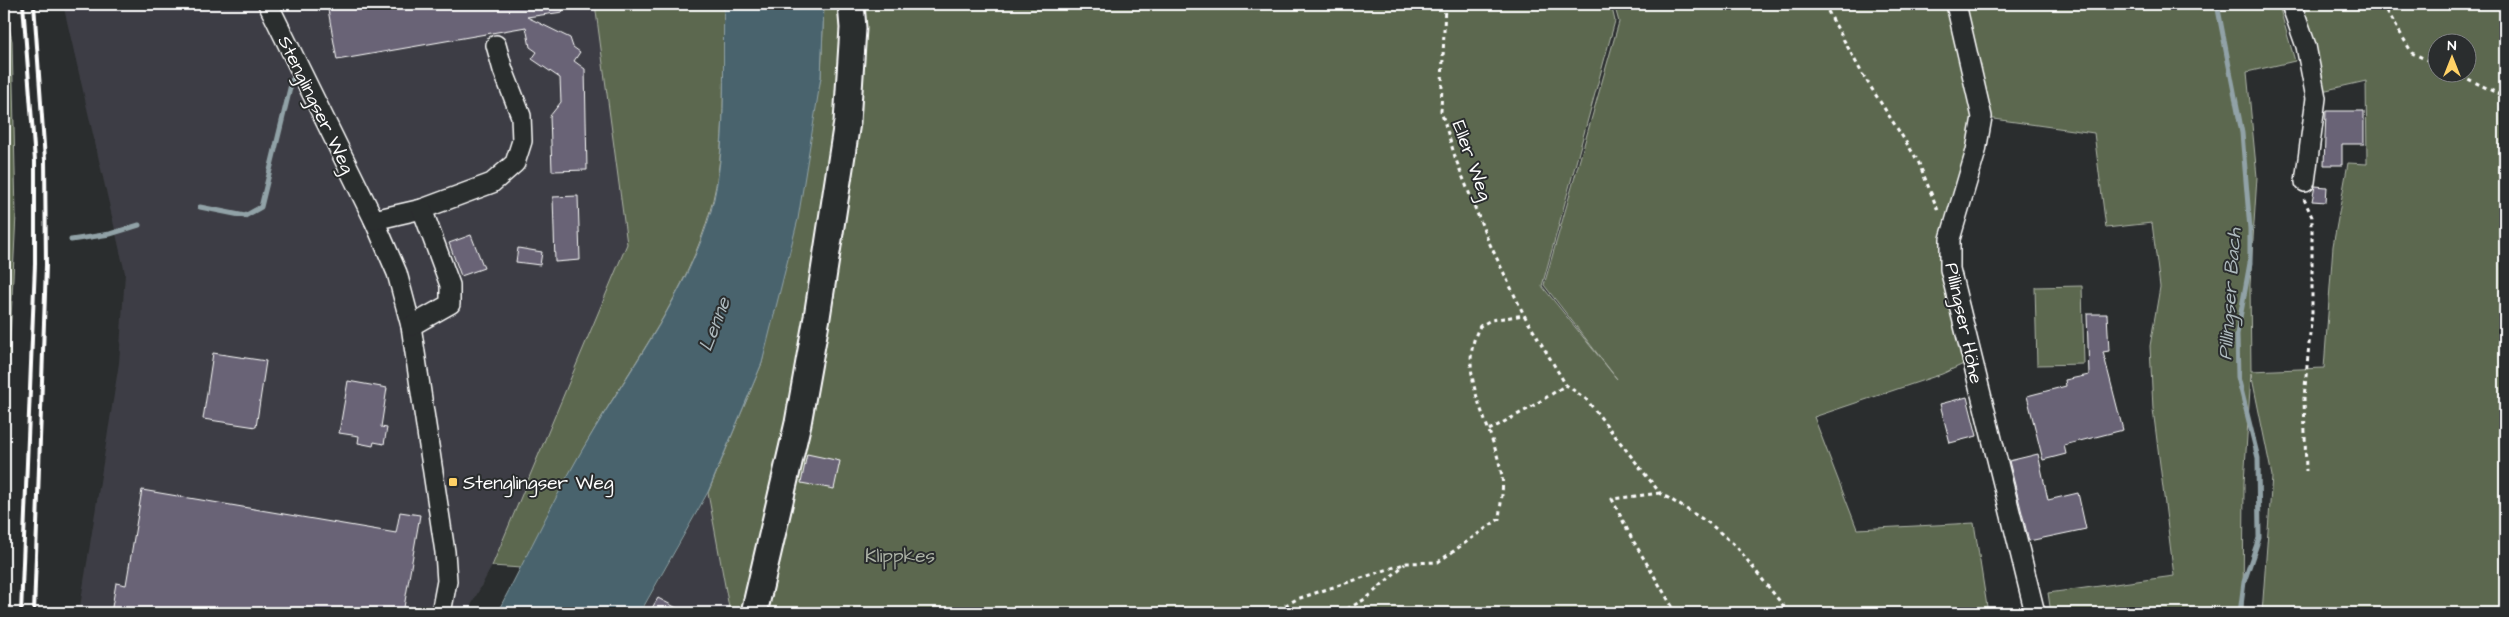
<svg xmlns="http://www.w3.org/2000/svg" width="2509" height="617" font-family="'Architects Daughter',sans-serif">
  <rect width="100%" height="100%" fill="#2a2d2e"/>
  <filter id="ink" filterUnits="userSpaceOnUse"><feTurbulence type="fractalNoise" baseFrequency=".02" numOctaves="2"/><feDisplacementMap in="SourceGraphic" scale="10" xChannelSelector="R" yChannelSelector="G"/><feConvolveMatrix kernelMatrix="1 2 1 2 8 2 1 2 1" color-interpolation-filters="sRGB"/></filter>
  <g filter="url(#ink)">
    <g fill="#3d3e44">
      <polygon points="63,4 595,4 627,244 492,566 467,613 79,613 119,363 125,273"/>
      <polygon points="708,493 730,613 641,613"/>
    </g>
    <g fill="#5c6850" stroke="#aeb4a8" fill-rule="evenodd">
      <polygon points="4,4 12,41 16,214 4,466 4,613"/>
      <path d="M595 4H724C722 69 728 149 710 211 688 291 635 360 594 430 567 475 545 522 521 568L492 566 627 244Z"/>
      <polygon points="824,4 1611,4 1615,21 1542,286 1617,379 1544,285 1619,22 1614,4 1953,4 1978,116 1947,238 1970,361 1942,374 1814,417 1857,529 1974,523 1988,613 730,613 708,493 762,363 821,77"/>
      <path d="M1961 4H2505V613H2262L2272 476 2251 373 2244 483 2243 613H2051L2048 593 2174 576 2153 409 2150 346 2160 287 2152 223 2106 228 2094 133 1987 118ZM2279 6 2322 91 2366 81 2367 164 2348 163 2333 246 2324 368 2251 371 2250 285 2257 177 2247 72 2295 61ZM2436 42H2466V72H2436Z"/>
      <polygon points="2082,286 2084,364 2037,365 2035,287"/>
    </g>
    <path fill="#48646d" stroke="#91a2a7" d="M724 4H824L821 77 798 219 762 363 708 492 640 613H497C529 553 558 489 594 430 635 362 690 287 711 211 728 148 722 69 724 4Z"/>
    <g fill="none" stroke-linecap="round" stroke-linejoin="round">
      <g stroke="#91a2a7" stroke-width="5">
        <polyline points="2217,4 2242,133 2250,229 2250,263 2237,334 2238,377 2258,458 2259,538 2244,582 2240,613"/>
        <polyline points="200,207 245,216 261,207 292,80"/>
        <polyline points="71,240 110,234 139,225"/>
        <polyline points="4,243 5,243"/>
      </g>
    </g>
    <g fill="#696476" stroke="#fff">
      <polygon points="327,4 562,4 563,12 527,17 570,38 573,47 580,52 574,61 585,69 587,170 552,171 550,116 561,102 560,78 532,59 537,52 530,47 526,27 337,60"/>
      <polygon points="2326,111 2364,111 2364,144 2342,144 2342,165 2324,165"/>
      <polygon points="2315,186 2327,187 2326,202 2312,201"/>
      <polygon points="578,196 580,260 555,262 553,197"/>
      <polygon points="471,235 484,268 461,276 449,243"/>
      <polygon points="518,248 542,252 540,265 516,262"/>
      <polygon points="2087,314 2107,314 2109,351 2103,352 2123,430 2064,445 2066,454 2043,460 2027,396 2066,386 2065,380 2089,375"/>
      <polygon points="213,353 266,361 256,427 203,419"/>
      <polygon points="348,381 387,388 381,427 387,428 384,444 374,442 373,446 358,443 359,436 339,433"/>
      <polygon points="1967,397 1977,436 1950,443 1940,404"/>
      <polygon points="807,454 840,461 834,489 801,483"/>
      <polygon points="2038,454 2048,500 2078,493 2086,529 2029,541 2009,461"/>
      <polygon points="142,490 396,533 400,512 420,515 403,613 111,613 116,583 126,585"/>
      <polygon points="658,598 686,613 649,613"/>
    </g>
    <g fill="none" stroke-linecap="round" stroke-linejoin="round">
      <defs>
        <g id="minor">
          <polyline points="268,4 374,220 397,273 411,326 445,552 447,581 441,613"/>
          <polyline points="1956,4 1982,117 1976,151 1950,239 1950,269 2035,613"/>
          <polyline points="2291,4 2306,46 2316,98 2305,182"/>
          <polyline points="374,220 422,209 492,183 515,163 522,141 521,116 503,70 496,45"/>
          <polyline points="411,326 450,304 450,285 422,209"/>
        </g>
        <polyline id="major" points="754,613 798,423 817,317 847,122 853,28 851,4"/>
      </defs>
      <use href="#minor" stroke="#fff" stroke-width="22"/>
      <use href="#major" stroke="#fff" stroke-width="29"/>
      <g stroke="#fff" stroke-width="3" stroke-dasharray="4 4" stroke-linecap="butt">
        <polyline points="1445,4 1441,111 1456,160 1487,238 1524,315 1566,385 1586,399 1660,493 1709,523 1736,546 1789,613"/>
        <polyline points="1824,4 1863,75 1918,161 1939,213"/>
        <polyline points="2383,4 2412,53 2436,64"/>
        <polyline points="2454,72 2505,97"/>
        <polyline points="2304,199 2312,217 2312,312 2304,398 2306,471"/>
        <polyline points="1489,430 1528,409 1566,385"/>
        <polyline points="1660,493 1612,499 1631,537 1676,613"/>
        <path d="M1271 613 1297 599 1407 563 1438 562 1499 519C1500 506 1504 490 1502 477 1495 427 1453 375 1480 326L1491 320 1524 315"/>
        <polyline points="1340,613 1367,598 1405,564"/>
      </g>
      <use href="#minor" stroke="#2a2d2e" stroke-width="19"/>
      <use href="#major" stroke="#2a2d2e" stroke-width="25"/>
      <g stroke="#fff" stroke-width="4">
        <polyline points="34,4 45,160 46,265 34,613"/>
        <polyline points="21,613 35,264 35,161 23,4"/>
      </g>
    </g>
  </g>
  <rect fill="#ffd166" stroke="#2a2d2e" stroke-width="2" x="448" y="477" width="10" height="10" rx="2.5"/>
  <g text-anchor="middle" stroke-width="4" stroke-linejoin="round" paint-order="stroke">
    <g font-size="19" fill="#fff" stroke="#2a2d2e">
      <text transform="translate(317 104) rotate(64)" y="7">Stenglingser Weg</text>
      <text transform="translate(1473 160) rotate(70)" y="7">Eller Weg</text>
      <text transform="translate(1965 323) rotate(78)" y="7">Pillingser Höhe</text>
    </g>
    <g font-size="19" fill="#fff" stroke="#2a2d2e" text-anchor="start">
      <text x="463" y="489">Stenglingser Weg</text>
    </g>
    <g font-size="19" fill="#aeb4a8" stroke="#2a2d2e">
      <text x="900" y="562">Klippkes</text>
    </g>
    <g font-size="20" font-style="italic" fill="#adb9bd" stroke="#2a2d2e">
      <text transform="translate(2229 294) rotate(-86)" y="7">Pillingser Bach</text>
      <text transform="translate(714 324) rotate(-69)" y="7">Lenne</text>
    </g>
  </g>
  <rect width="2509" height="617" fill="none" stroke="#2a2d2e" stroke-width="20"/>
  <rect x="10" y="10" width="2489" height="597" fill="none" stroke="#fff" stroke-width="2" filter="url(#ink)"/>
  <g transform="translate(2452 58)"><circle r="24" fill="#2a2d2e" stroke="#7f8182"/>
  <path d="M0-4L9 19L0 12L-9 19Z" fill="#ffd166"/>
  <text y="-8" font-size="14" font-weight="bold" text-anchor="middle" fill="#ffffff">N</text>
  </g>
</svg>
